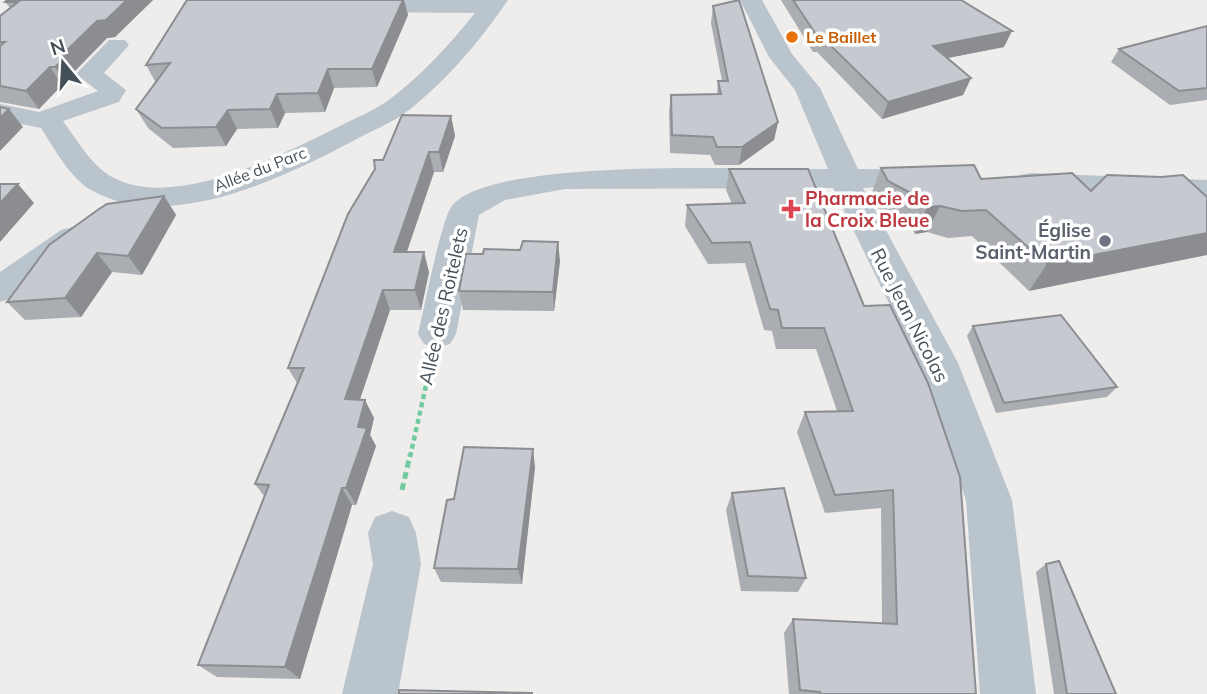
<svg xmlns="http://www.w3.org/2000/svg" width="1207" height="694" font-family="Mulish,sans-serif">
  <rect width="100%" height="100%" fill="#efecec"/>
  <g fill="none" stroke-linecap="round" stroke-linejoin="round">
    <polyline stroke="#72cb9e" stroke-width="4.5" stroke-dasharray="5 3.5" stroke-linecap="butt" points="410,457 429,372"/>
    <polyline stroke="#72cb9e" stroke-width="5" stroke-dasharray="7 4.5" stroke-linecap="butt" points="402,490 410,455"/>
    <g fill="#bac4cc" fill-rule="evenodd">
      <path d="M355 0H508C481 40 447 80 409 110 392 123 371 131 353 141 283 178 168 234 91 190 69 177 55 149 41 128L0 120V104L39 112 98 91 76 74 109 40H125L129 45 104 73 126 90 119 102 63 121C77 140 91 165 112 177 174 211 281 155 338 127 355 118 374 111 390 99 422 75 450 44 475 13L347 12 344 7 347 2Z"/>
      <path d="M740 0H762L792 54 820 88 858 169H928L939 172 943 178 939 184 863 188 958 363 1012 500 1036 694H980L966 500 918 363 833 188 565 189 505 200 479 215 456 334 450 344 437 348 424 344 418 334C424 310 441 220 452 206 491 156 759 170 828 169L795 90 769 57Z"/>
      <polygon points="1031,173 1207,180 1207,198 1020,189 1016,182 1020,175"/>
      <path d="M73 227 85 230 90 238C75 261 26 294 0 302V272L61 230Z"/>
      <polygon points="392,511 409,517 416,533 421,564 398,694 342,694 373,564 368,533 375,517"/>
    </g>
  </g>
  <g fill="#aaadb2">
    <polygon points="153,0 115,37 107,38 74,72 75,77 67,85 62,85 39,109 0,102 0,16 10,8 5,2"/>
    <polygon points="187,0 404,0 408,15 377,87 334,88 325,112 285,113 278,128 237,129 226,146 173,148 148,128 136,109 156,83 146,65"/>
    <polygon points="781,0 961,0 1004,47 947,58 971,78 963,95 882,119 817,52 813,52"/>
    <polygon points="713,6 778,122 774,140 739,165 715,165 710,155 670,153 669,112 671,95 717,94 718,81 722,81 711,23"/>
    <polygon points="1207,26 1207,100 1170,105 1111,62 1119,49"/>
    <polygon points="451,116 455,136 443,172 434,172 407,252 429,272 421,310 390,310 360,399 374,418 370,435 376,446 356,505 352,505 300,679 217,677 198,665 264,496 255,484 297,383 288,368 383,160"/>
    <polygon points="881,168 1091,191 1161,177 1029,291 972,236 948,238 927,232 915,234 910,226 878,208 871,195"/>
    <polygon points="729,169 808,169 976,694 789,694 784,633 793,619 882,624 881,508 825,513 797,432 805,412 837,411 816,349 776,349 772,331 764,330 745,263 708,264 685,226 687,205 732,204 726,190"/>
    <polygon points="164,196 176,215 142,275 112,272 81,317 25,320 7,302"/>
    <polygon points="560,261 554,311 463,310 459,291"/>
    <polygon points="973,326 1117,387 1107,397 996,413 967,336"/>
    <polygon points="535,467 522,584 441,582 434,568 454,499"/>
    <polygon points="732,493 806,578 798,592 741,591 726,510"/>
    <polygon points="1046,564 1116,694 1054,694 1036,572"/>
  </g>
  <g fill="#8b8d91">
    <polygon points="127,0 153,0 115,37 107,38 74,72 75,77 67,85 55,67 63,54 97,21"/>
    <polygon points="403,0 404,0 408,15 377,87 372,69"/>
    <polygon points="1012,31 1004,47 927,62 933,46"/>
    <polygon points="50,67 62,85 39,109 26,91"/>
    <polygon points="328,69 334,88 325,112 318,93"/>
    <polygon points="971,78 963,95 882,119 888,102"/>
    <polygon points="277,94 285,113 278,128 270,109"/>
    <polygon points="9,109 23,127 0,151 0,118"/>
    <polygon points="228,110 237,129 226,146 216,127"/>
    <polygon points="451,116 455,136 443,172 439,152"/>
    <polygon points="778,122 774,140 739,165 742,147"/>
    <polygon points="429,152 434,172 400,271 394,252"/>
    <polygon points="18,184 34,203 0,242 0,203"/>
    <polygon points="164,196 176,215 142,275 128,256"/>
    <polygon points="940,206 927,232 915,234 927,207"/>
    <polygon points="1207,233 1207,255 1029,291 1047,264"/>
    <polygon points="558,242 560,261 554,311 553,292"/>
    <polygon points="424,252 429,272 421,310 415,290"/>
    <polygon points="97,253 112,272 81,317 65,298"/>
    <polygon points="383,290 390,310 354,417 345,399"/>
    <polygon points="365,400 374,418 370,435 376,446 356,505 346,488 358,427"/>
    <polygon points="533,449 535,467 522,584 518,569"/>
    <polygon points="342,488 352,505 300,679 285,667"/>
  </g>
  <g fill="#c6c9cf" stroke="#8b8d91" stroke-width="2">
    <polygon points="7,0 127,0 106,20 97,21 63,54 64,59 55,67 50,67 26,91 0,86 0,46 5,42 0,42 0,16 18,2 5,2"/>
    <polygon points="187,0 403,0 372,69 328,69 318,93 277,94 270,109 228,110 216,127 162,128 136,109 170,63 146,65"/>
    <polygon points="739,0 778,122 742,147 717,147 713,137 672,135 671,95 721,94 718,81 728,81 713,6"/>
    <polygon points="793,0 961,0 1012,31 933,46 971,78 888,102 821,36 817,36"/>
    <polygon points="1207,26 1207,88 1179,91 1119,49"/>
    <polygon points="0,107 9,109 0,118"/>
    <polygon points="402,115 451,116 439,152 429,152 394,252 424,252 415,290 383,290 345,399 365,400 358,427 367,428 346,488 342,488 285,667 198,665 269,485 255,484 304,368 288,368 348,214 375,169 374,160 383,160"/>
    <polygon points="974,165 981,179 1072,173 1091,191 1107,175 1161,177 1183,175 1207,197 1207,233 1047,264 986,210 962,211 940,206 927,207 922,199 888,181 881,168"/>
    <polygon points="729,169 808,169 864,306 890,305 928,383 960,477 976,694 820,694 820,692 800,690 793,619 897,624 893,490 835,495 805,412 853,411 824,328 782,328 778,310 770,309 750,242 712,243 687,205 745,203"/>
    <polygon points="0,184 18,184 0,203"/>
    <polygon points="164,196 128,256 97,253 65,298 7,302 49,245 99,209 107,204"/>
    <polygon points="523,241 558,242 553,292 459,291 466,254 483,254 484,249 520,250"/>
    <polygon points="1061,315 1117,387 1004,403 973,326"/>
    <polygon points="464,447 533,449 518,569 434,568 447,500 454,499"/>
    <polygon points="784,488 806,578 748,576 732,493"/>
    <polygon points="1059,561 1116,694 1067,694 1046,564"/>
    <polygon points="399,690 532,693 532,694 399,694"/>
  </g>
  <circle fill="#e8710a" stroke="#fff" stroke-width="2.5" cx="792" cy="37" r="7"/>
  <path fill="#e0444e" stroke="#fff" stroke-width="2.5" d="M787.5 198.5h7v7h7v7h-7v7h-7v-7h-7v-7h7z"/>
  <circle fill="#6b7280" stroke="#fff" stroke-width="2.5" cx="1105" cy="241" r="7"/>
  <g text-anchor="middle" stroke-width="7" stroke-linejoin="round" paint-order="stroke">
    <g font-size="16" font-weight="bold" fill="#c56008" stroke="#fff" text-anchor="start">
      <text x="806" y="43">Le Baillet</text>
    </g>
    <g font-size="16" fill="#455059" stroke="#fff">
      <text transform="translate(260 169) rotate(-21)" y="6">Allée du Parc</text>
    </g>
    <g font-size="19" font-weight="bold" fill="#be3a42" stroke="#fff" text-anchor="start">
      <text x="805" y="205">Pharmacie de<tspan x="805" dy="22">la Croix Bleue</tspan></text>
    </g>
    <g font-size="19" font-weight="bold" fill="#5b616d" stroke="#fff" text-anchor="end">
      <text x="1091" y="237">Église<tspan x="1091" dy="22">Saint-Martin</tspan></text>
    </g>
    <g font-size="19" fill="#455059" stroke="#fff">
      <text transform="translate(443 306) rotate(-77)" y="7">Allée des Roitelets</text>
      <text transform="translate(910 315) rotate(63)" y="7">Rue Jean Nicolas</text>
    </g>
  </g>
  <g transform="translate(63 63) rotate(342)" stroke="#ffffff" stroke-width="5" paint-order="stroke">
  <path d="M0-5L12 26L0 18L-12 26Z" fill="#455059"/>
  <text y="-10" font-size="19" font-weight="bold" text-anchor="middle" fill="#455059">N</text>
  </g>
</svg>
